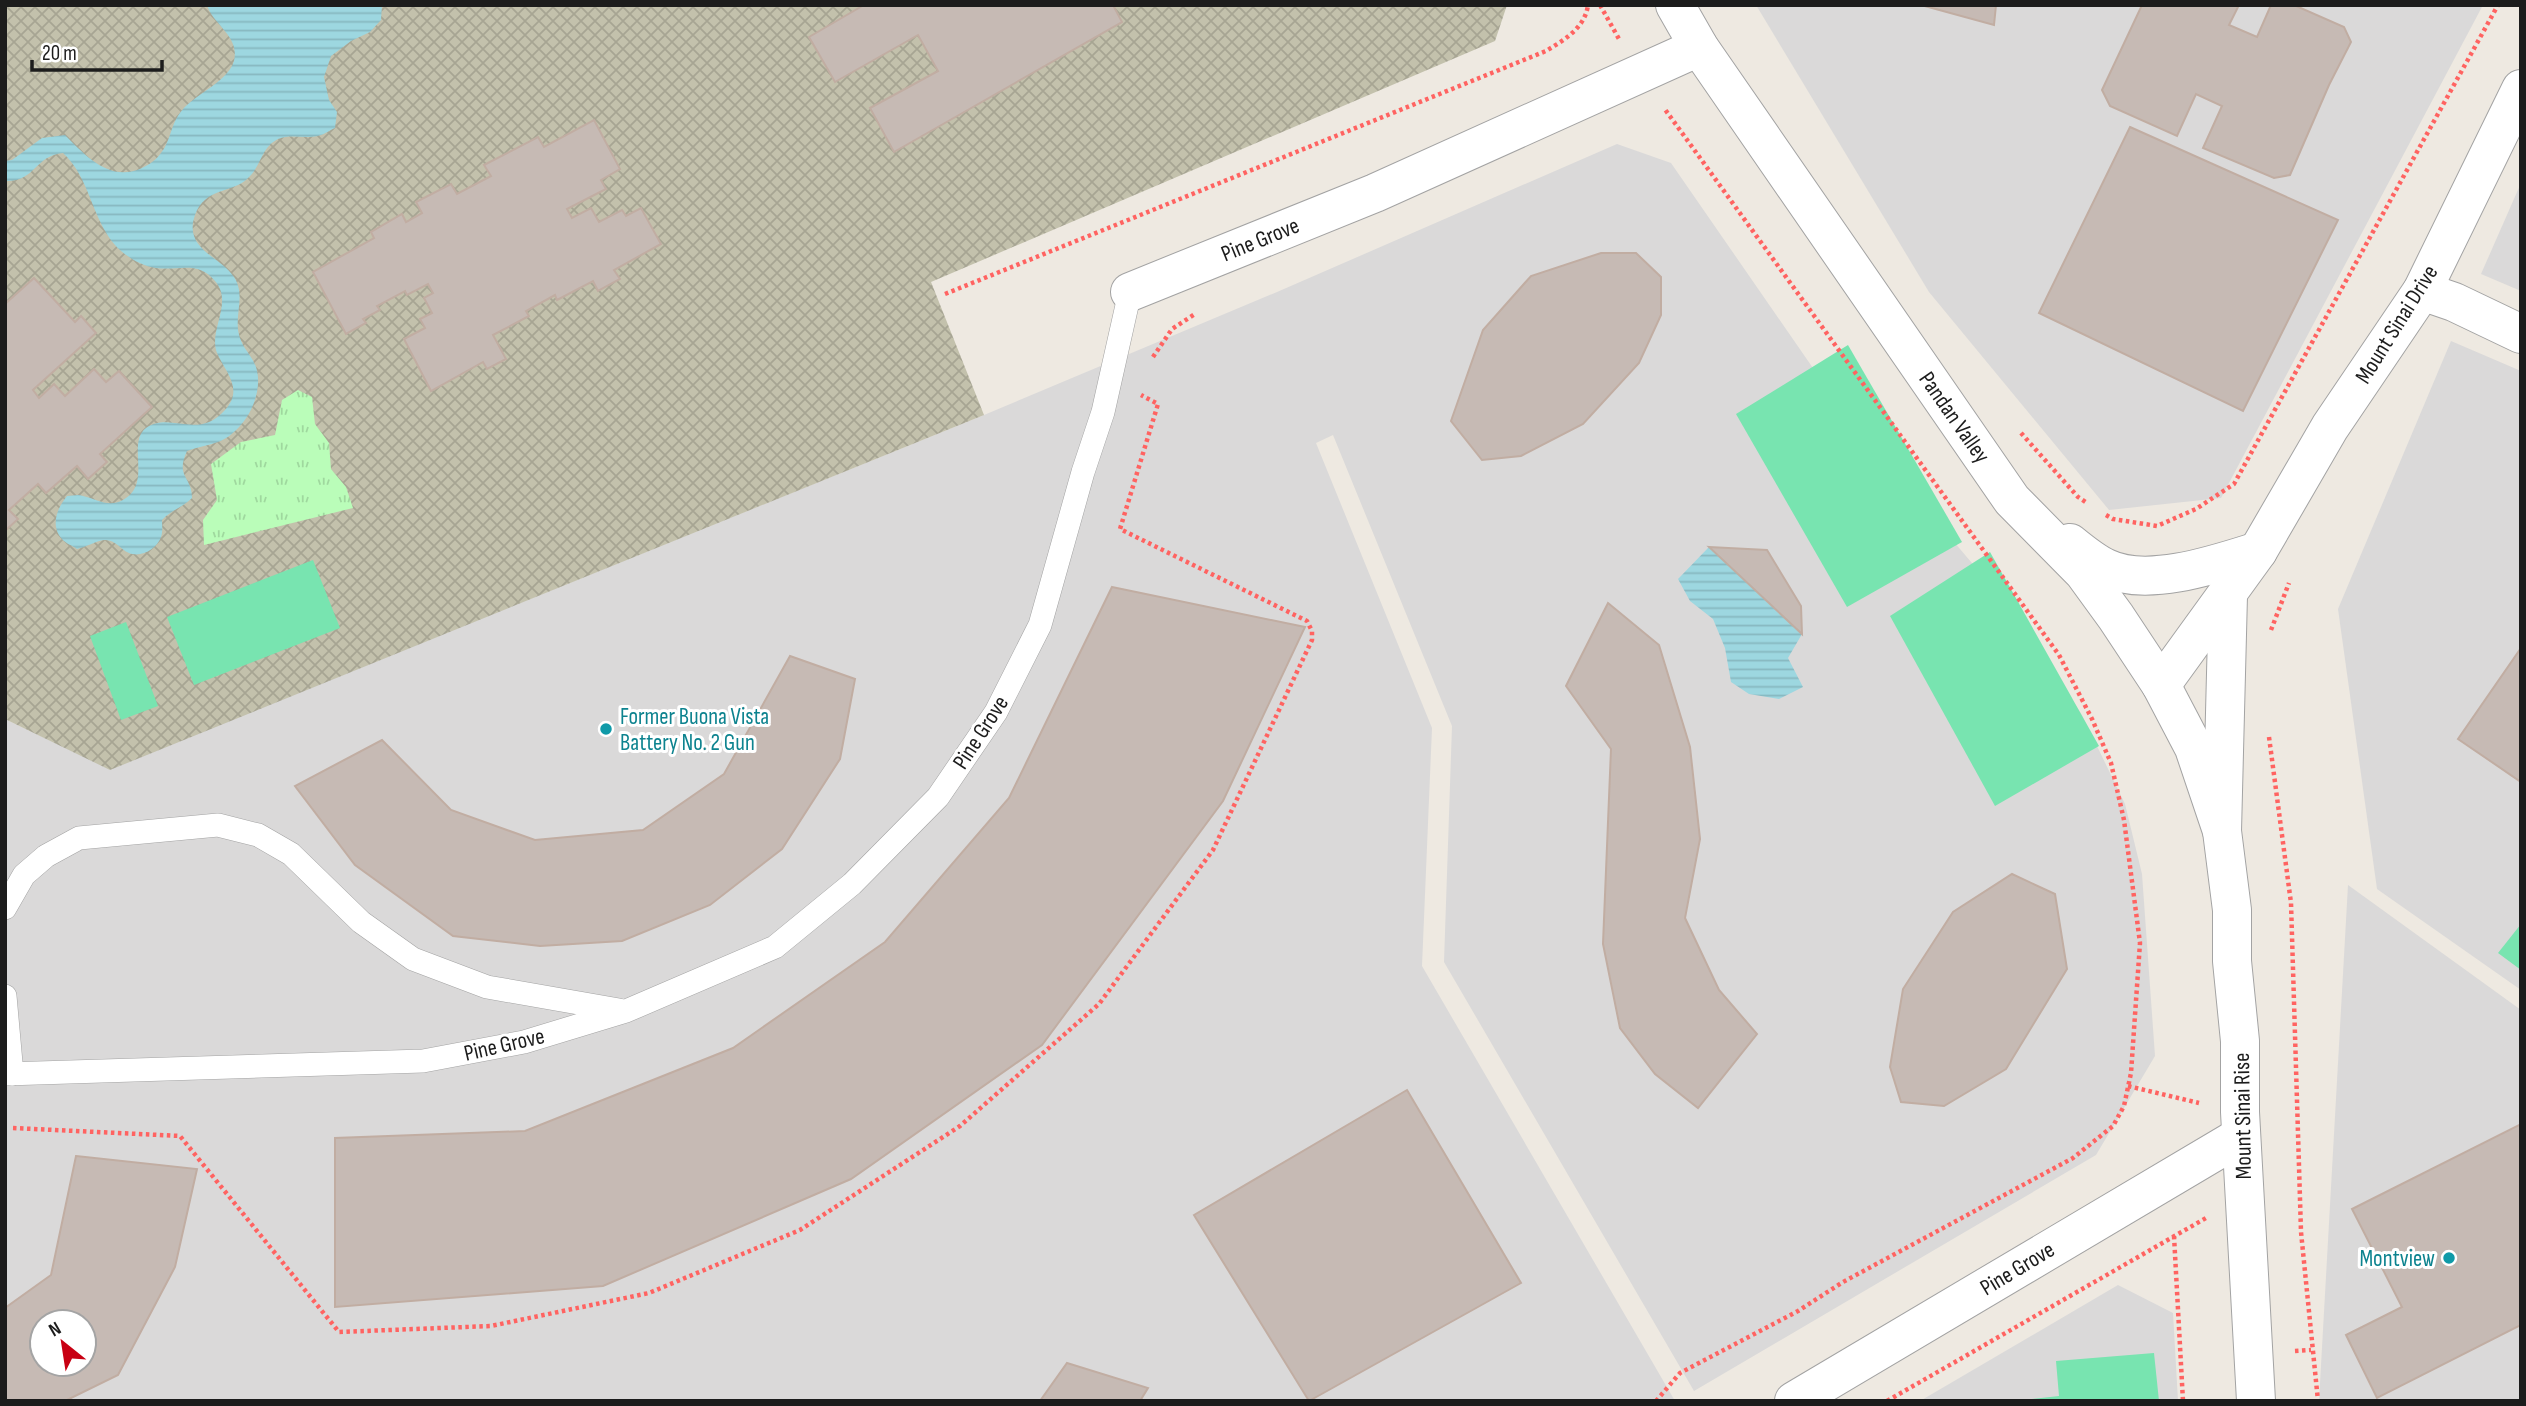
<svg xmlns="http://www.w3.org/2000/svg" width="2526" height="1406" font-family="'Sofia Sans Condensed',sans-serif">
  <defs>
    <pattern id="construction-cross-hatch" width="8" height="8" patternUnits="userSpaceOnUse" patternTransform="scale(1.75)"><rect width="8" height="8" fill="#c3c1ac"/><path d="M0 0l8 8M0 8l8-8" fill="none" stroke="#a7a593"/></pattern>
    <pattern id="park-tufts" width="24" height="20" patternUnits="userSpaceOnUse" patternTransform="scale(1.75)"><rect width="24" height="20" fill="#bafdb9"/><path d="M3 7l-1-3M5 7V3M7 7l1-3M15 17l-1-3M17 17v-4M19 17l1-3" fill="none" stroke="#9fd89e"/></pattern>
    <pattern id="water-rules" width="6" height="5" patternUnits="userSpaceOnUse" patternTransform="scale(1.75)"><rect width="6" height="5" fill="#9dd7e0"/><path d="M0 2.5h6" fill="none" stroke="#87b8c0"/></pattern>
  </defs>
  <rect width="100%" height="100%" fill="#eee9e1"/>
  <g fill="#dad9d9" fill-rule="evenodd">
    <polygon points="1756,5 2483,5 2221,498 2109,510 1929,292"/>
    <path d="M1617 144 1671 163 1842 410 2022 622 2082 715 2125 804 2142 874 2155 1056 2096 1155 1694 1391 1444 962 1452 726 1333 435 1316 443 1432 728 1422 966 1675 1401H5V719L110 769 984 415 1277 292ZM42 1322H84V1364H42Z"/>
    <polygon points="2521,183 2521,291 2481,274"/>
    <polygon points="2451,341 2521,371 2521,990 2377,889 2338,609"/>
    <polygon points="2348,885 2521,1010 2521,1401 2319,1401"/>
    <polygon points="2118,1285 2173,1313 2178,1401 1920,1401"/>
  </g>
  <polygon fill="url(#construction-cross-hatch)" points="5,5 1507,5 1495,41 931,282 984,415 110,770 5,719"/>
  <polygon fill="url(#park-tufts)" points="298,390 312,397 315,424 329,443 331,469 346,487 353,508 204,545 203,520 217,500 211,464 241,442 275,435 282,400"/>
  <g fill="#78e4b0">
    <polygon points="1848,345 1962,542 1847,607 1736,414"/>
    <polygon points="1990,552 2099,746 1995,806 1890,616"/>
    <polygon points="313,560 340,628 194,685 167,617"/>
    <polygon points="126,622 158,706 121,720 90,636"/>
    <polygon points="2521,924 2521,970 2498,953"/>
    <polygon points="2154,1353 2159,1401 2014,1401 2059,1396 2056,1361"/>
  </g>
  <g fill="url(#water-rules)">
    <path d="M207 5H382L381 20 370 32 351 41 331 56 324 77 329 100 337 112 335 128C330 130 325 134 321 135 308 140 292 133 278 139 260 148 262 167 246 180 230 193 205 188 195 215 183 249 220 256 234 277 245 294 236 311 238 329 240 347 251 353 256 367 265 395 244 432 218 442 207 446 197 447 187 451 175 477 192 476 192 498 182 508 171 510 162 520 162 525 163 532 161 537 157 549 141 558 129 553 120 549 115 539 104 540 96 541 86 547 77 549 73 546 65 543 62 539 50 526 57 508 67 496 72 496 78 494 83 496 97 499 108 508 123 500 153 484 126 443 146 428 170 411 198 441 225 410 244 389 226 373 217 353 208 330 234 303 215 281 198 260 179 271 156 268 141 266 125 256 115 245 91 217 90 178 63 153 34 156 36 182 5 181V161L12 160 42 138 65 135C86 156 110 183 142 168 153 163 159 157 165 147 173 131 172 119 187 105 200 93 229 79 234 61 240 36 213 25 207 5Z"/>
    <polygon points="1709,547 1767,550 1801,606 1802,634 1788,658 1803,687 1779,699 1749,694 1731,682 1725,648 1713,619 1690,601 1678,579"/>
  </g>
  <g fill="#c6bab4" stroke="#c1ada2" stroke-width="2" fill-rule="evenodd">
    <polygon points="864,5 1113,5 1122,22 894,152 870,108 938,71 918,35 835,82 809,37"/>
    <polygon points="1921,5 1996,5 1994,25"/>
    <polygon points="2142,5 2239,5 2229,25 2257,37 2271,5 2294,5 2344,27 2351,42 2329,85 2290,175 2274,178 2203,148 2222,106 2196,94 2177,136 2110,106 2102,90"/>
    <polygon points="594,120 620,169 601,180 606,189 567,209 572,218 591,208 599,222 622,210 626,216 641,208 661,244 614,270 620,279 598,291 593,281 557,300 555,295 526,311 529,316 493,335 506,359 487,369 483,362 431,391 404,339 425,328 420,319 432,313 424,298 433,293 428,284 407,295 405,291 377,306 380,310 363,319 366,323 346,334 313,272 374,238 371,232 402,214 406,222 422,213 416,202 451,184 457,194 491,176 484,165 538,137 544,147"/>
    <polygon points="2130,127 2338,220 2243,411 2039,313"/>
    <polygon points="1601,253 1636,253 1661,277 1661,315 1639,363 1583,424 1521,456 1482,460 1451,421 1483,330 1531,276"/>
    <polygon points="34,278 75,322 81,316 96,333 33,390 39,398 54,384 65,396 94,369 106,382 119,371 152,407 100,454 107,462 88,479 77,466 46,493 38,484 9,510 18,519 5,531 5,304"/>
    <polygon points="1709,547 1767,550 1801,606 1802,634"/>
    <polygon points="1112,587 1305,627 1223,801 1042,1045 851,1179 603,1286 335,1307 335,1138 525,1131 733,1048 885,942 1009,798"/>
    <polygon points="1608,603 1659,645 1690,747 1700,839 1685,918 1719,990 1757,1034 1698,1108 1655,1074 1620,1028 1603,944 1611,749 1566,686"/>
    <polygon points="2521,648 2521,782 2458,739"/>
    <polygon points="790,656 855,679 840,759 782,849 710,905 622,941 540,946 453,936 355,865 295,786 382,740 451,810 535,840 643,830 724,774"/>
    <polygon points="2012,874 2055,894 2067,969 2006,1069 1944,1106 1901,1102 1890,1067 1903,989 1953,912"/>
    <polygon points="1407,1090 1521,1283 1309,1401 1194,1215"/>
    <polygon points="2521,1124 2521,1325 2377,1398 2346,1335 2402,1307 2352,1209"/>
    <path d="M76 1156 197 1169 175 1267 118 1375 65 1401H5V1308L51 1275ZM42 1322H84V1364H42Z"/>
    <polygon points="1067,1363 1148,1388 1140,1401 1040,1401"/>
  </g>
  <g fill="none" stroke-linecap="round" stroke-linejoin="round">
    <defs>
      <g id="lane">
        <polyline points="5,908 24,875 46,856 79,838 218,825 258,835 291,854 361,922 413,959 487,987 619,1010"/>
        <polyline points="5,996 12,1074"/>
        <polyline points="5,1074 423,1061 524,1042 626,1011 775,947 852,884 938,797 996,712 1040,625 1083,472 1103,412 1130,292"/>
      </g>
      <g id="street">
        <polyline points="1675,5 1699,47 2012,500 2084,573 2116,617 2161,685 2194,748 2222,831"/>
        <polyline points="2422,291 2454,302 2521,334"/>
        <polyline points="1130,292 1375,193 1699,47"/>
        <path d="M2070 543C2081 552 2093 562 2106 568 2147 588 2217 564 2258 551"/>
        <polyline points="2228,595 2222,831 2232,910 2232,961 2240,1041 2240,1112 2256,1401"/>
        <polyline points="2161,685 2258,551 2330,427 2422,291 2521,89"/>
        <polyline points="1794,1401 2241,1136"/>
      </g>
    </defs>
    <use href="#lane" stroke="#a3a3a3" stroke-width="24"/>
    <use href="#street" stroke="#a3a3a3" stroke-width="40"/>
    <g stroke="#ff6361" stroke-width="4.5" stroke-dasharray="3.5 3.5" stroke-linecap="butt">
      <polyline points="1600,5 1619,39"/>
      <path d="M945 294 1546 51C1564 40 1585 28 1588 5"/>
      <polyline points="1153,357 1172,329 1195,314"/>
      <polyline points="2021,433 2078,497 2087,503"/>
      <polyline points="2106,515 2113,519 2157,526 2196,509 2234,484 2498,5"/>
      <polyline points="2271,630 2289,583"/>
      <polyline points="2269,737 2291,903 2301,1232 2318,1401"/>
      <polyline points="2128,1086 2199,1103"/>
      <polyline points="13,1128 180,1136 339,1332 491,1326 649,1293 800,1230 960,1126 1099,1004 1213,850 1312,640 1312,631 1307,621 1120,529 1158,404 1141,395"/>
      <polyline points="2174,1236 2183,1401"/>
      <polyline points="2295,1351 2311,1350"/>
      <polyline points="1656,1401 1680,1373 1798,1311 1843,1282 2073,1158 2113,1126 2124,1106 2131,1073 2140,943 2124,820 2111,763 2092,719 2059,655 1664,108"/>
      <polyline points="1887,1401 2206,1218"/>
    </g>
    <use href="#lane" stroke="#fff" stroke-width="23"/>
    <use href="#street" stroke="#fff" stroke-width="38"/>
  </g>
  <g fill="#0f9aa8" stroke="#fff" stroke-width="2.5">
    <circle cx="606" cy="729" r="7"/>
    <circle cx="2449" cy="1258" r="7"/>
  </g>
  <g text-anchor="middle" stroke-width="6" stroke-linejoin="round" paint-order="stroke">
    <g font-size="23" fill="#1c1c1c" stroke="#fff">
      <text transform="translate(1260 239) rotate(-22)" y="8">Pine Grove</text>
      <text transform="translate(2396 324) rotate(-58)" y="8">Mount Sinai Drive</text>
      <text transform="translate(1955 417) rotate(55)" y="8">Pandan Valley</text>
      <text transform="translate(980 732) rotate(-57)" y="8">Pine Grove</text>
      <text transform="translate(504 1044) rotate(-13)" y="8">Pine Grove</text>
      <text transform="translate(2242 1116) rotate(-91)" y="8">Mount Sinai Rise</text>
      <text transform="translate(2017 1268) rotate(-31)" y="8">Pine Grove</text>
    </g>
    <g font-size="23" fill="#0d838f" stroke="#fff" text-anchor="start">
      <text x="620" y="724">Former Buona Vista<tspan x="620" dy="26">Battery No. 2 Gun</tspan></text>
      <text x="2435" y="1266" text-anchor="end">Montview</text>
    </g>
  </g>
  <rect width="2526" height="1406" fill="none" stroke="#1c1c1c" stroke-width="14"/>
  <g transform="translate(63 1343) rotate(330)"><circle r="33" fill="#ffffff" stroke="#a4a4a4" stroke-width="2"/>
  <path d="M0-5L12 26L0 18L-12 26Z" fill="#c80013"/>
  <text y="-10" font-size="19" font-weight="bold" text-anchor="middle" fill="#1c1c1c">N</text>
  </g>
  <path d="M32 60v10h130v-10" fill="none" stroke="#1c1c1c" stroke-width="3.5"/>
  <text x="42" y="60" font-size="21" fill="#1c1c1c" stroke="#ffffff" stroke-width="5" paint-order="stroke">20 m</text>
</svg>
